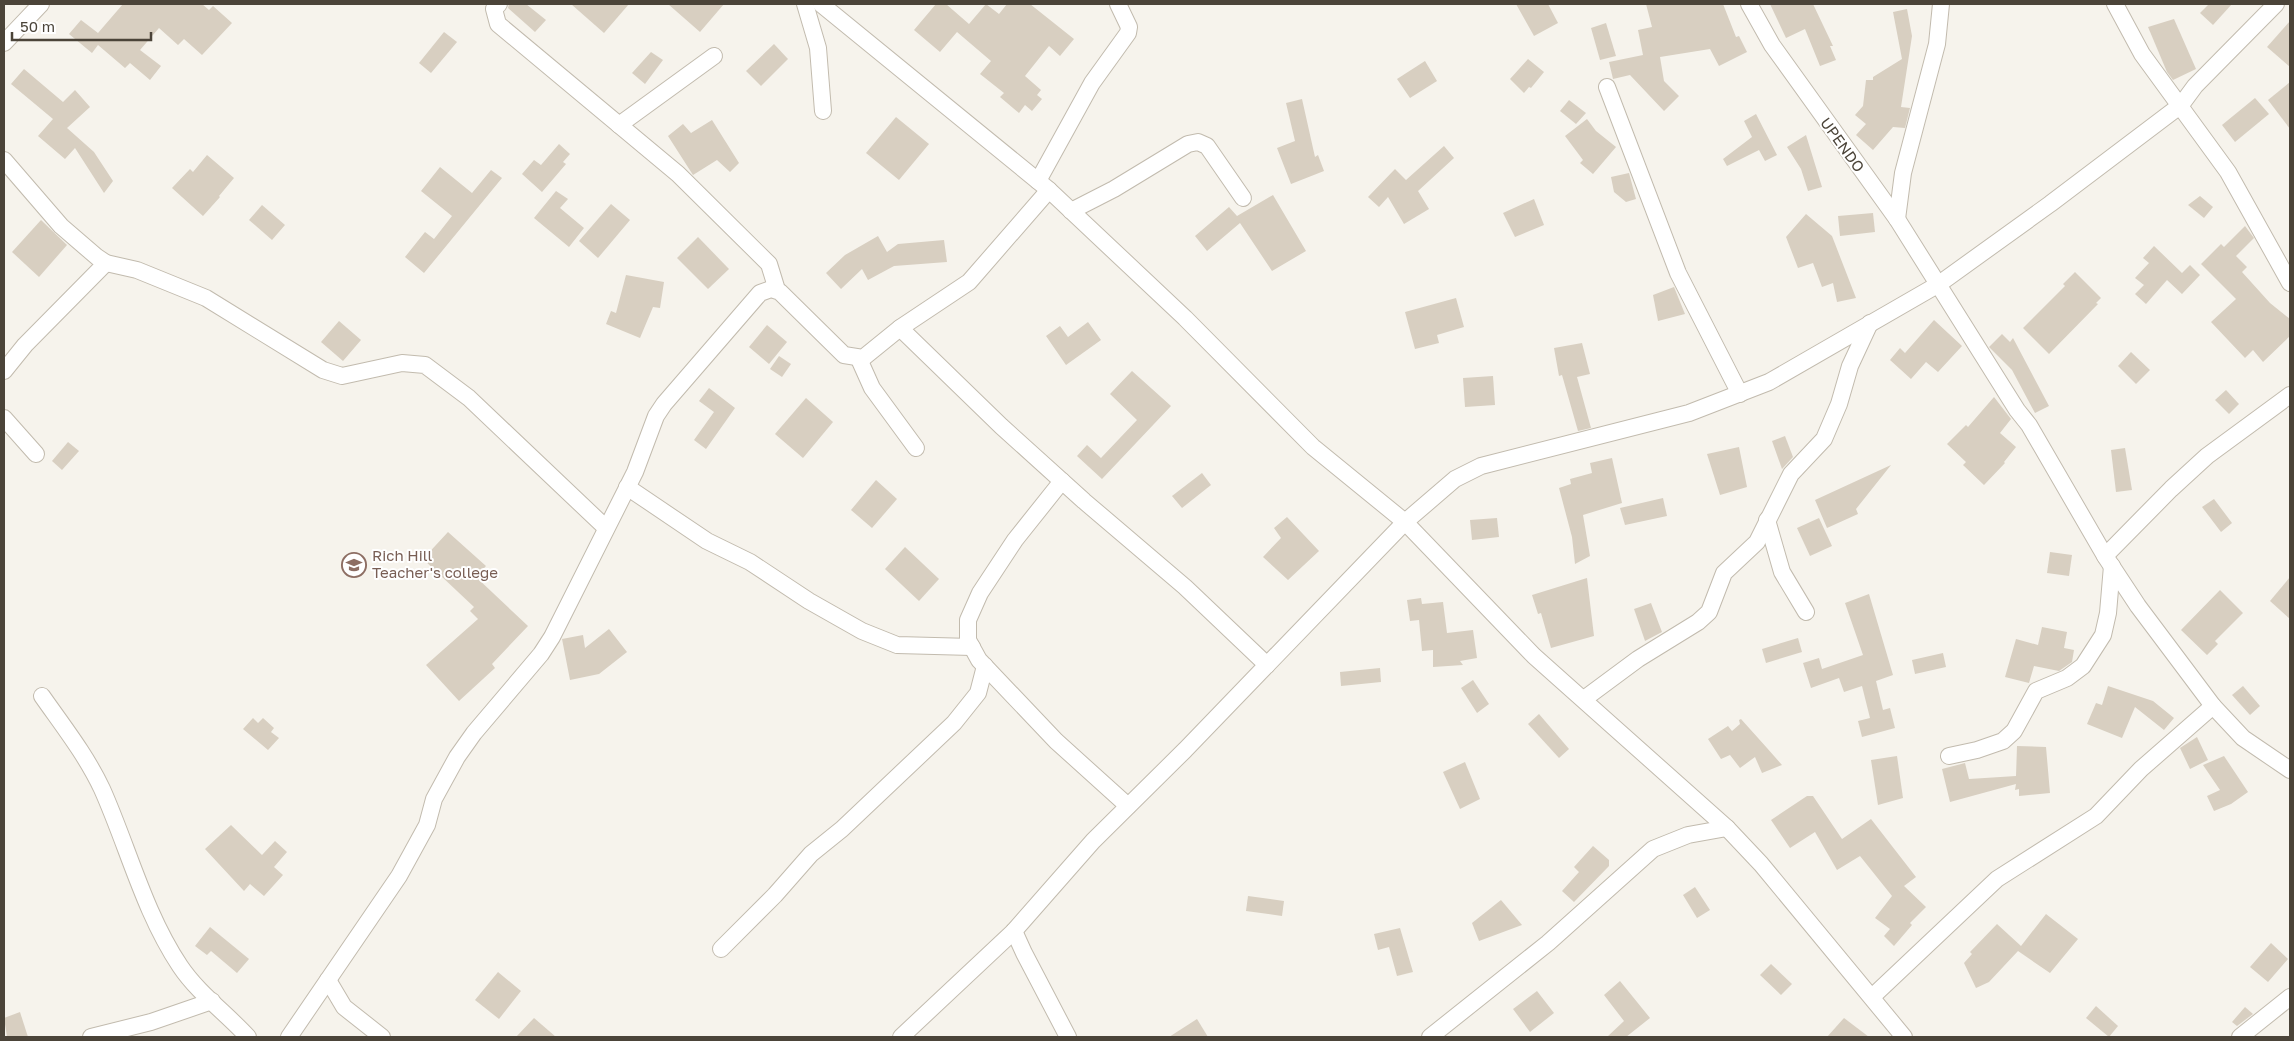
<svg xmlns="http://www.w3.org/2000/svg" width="2294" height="1041" font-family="'Golos Text',sans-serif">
  <rect width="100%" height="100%" fill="#f6f3ec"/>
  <g fill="#d8cfc1">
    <polygon points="123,4 202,4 209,10 213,6 232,23 202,55 184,39 178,45 159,28 140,50 161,66 150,80 130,63 125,68 98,45 92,53 69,34 81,20 98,33"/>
    <polygon points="509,4 526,4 546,20 535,32 508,8"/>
    <polygon points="571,4 629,4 604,33"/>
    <polygon points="668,4 724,4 700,32"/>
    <polygon points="936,4 946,4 969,24 986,4 999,14 1007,4 1030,4 1074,39 1060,56 1049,46 1025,76 1041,90 1037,95 1042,99 1032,111 1025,105 1019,113 1000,97 1004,93 980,74 991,61 957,32 940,52 914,30"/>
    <polygon points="1516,4 1548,4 1558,23 1534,36"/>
    <polygon points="1646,4 1723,4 1736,37 1739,36 1747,52 1719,66 1710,49 1660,57 1664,81 1679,96 1664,111 1630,75 1613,79 1609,62 1643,55 1638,30 1652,27"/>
    <polygon points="1770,4 1813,4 1833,46 1830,46 1836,60 1820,66 1805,29 1786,38"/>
    <polygon points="2209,4 2232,4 2213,25 2200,13"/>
    <polygon points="1907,9 1912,36 1901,107 1910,108 1905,128 1893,127 1873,150 1856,135 1866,124 1855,115 1863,106 1866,80 1873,80 1873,77 1902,59 1893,12"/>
    <polygon points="2174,19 2196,69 2173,80 2167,72 2148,27"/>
    <polygon points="2290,21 2290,67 2267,47"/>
    <polygon points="1606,23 1616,56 1600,60 1591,28"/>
    <polygon points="444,32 457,42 431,73 419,63"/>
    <polygon points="774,44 788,59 761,86 746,71"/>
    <polygon points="651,52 663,60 645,84 632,73"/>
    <polygon points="1528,59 1544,72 1531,88 1529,87 1524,93 1510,79"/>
    <polygon points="1425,61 1437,81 1410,98 1397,79"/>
    <polygon points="24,69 63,102 75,90 90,107 67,128 94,152 113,181 104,193 75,148 65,159 38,136 53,119 11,84"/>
    <polygon points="2290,82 2290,129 2268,100"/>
    <polygon points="2255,98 2269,114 2235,142 2222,125"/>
    <polygon points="1302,99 1315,157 1318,155 1324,171 1291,184 1277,148 1295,141 1286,103"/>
    <polygon points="1569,100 1586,113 1576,124 1560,111"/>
    <polygon points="1756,114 1777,155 1765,161 1759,150 1727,166 1723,159 1752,137 1744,121"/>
    <polygon points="896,117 929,144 899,180 866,153"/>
    <polygon points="1587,119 1596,131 1616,147 1593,174 1580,163 1583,160 1565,136"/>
    <polygon points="712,120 739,163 730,172 717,160 693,175 668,136 683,124 691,133"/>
    <polygon points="1806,135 1822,187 1808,191 1801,169 1787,147"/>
    <polygon points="559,144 570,154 563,162 566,164 542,192 522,174 534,160 541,165"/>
    <polygon points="1444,146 1454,158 1418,191 1429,209 1404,224 1388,197 1379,207 1368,197 1395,169 1406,180"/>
    <polygon points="207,155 234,178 219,196 220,197 203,216 172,188 190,169 193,172"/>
    <polygon points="440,167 472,193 491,170 502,178 424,273 405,257 425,232 434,239 452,216 421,191"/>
    <polygon points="1629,173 1636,199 1626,202 1614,192 1611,177"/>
    <polygon points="556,191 568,199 560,208 584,228 569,247 534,218"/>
    <polygon points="1273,195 1306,251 1272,271 1240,223 1207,251 1195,236 1229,207 1237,216"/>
    <polygon points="2200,196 2213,207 2204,218 2188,205"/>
    <polygon points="1534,199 1544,225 1515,237 1503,213"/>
    <polygon points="611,204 630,220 598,258 579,241"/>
    <polygon points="262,205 285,225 272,240 249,220"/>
    <polygon points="1873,213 1875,232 1840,236 1838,216"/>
    <polygon points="1806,214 1832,236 1856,298 1837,302 1833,283 1822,287 1813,263 1798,268 1786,237"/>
    <polygon points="41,220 67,245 39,277 12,252"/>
    <polygon points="2245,226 2254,238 2236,256 2247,267 2242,272 2270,303 2290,319 2290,336 2263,362 2253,350 2245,358 2211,322 2236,299 2201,264 2221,244 2224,247"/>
    <polygon points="878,236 887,252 898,244 944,240 947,262 894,266 868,280 862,269 841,289 826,273 845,255"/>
    <polygon points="698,237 729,269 708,289 677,258"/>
    <polygon points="2154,246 2182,273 2190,265 2200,275 2182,294 2167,280 2146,304 2135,294 2144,285 2135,278 2149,263 2143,258"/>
    <polygon points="2075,272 2101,298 2096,303 2098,304 2049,354 2023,328 2065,286 2063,284"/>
    <polygon points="626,275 664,282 660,308 653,307 640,338 606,324 611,311 616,313"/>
    <polygon points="1674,287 1685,314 1658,321 1653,295"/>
    <polygon points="1456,298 1464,327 1437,335 1439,343 1415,349 1405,312"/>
    <polygon points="1934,320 1962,346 1938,372 1926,362 1911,379 1890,360 1900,348 1905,353"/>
    <polygon points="339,321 361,340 343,361 321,342"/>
    <polygon points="1088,322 1101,340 1066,365 1046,336 1060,326 1068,337"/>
    <polygon points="767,325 787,342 769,364 749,347"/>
    <polygon points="2002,334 2010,342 2013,338 2049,406 2035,413 2012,370 1989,347"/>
    <polygon points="1582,343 1590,374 1577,377 1591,428 1578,431 1562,375 1559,376 1554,348"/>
    <polygon points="2131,352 2150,370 2136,384 2118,366"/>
    <polygon points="779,356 791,364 782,377 770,369"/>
    <polygon points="1132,371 1171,406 1102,479 1077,456 1087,445 1101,458 1137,420 1110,394"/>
    <polygon points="1493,376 1495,405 1465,407 1463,378"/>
    <polygon points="709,388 735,408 706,449 694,440 714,412 699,401"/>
    <polygon points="2226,390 2239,404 2229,414 2215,400"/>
    <polygon points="1994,397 2011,419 2000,433 2016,447 2004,462 2005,463 1984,485 1963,465 1966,462 1947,444 1966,425 1968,427"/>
    <polygon points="806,398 833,422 803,458 775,434"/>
    <polygon points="1785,436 1793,457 1782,469 1772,441"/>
    <polygon points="68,442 79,451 62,470 52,461"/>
    <polygon points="1739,447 1747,487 1720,495 1707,454"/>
    <polygon points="2125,448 2132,490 2116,492 2111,450"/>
    <polygon points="1612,458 1622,503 1583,515 1590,556 1575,564 1572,537 1559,488 1571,484 1570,479 1592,473 1590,463"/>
    <polygon points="1891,465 1856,509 1858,514 1827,528 1815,500"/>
    <polygon points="1202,473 1211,485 1182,508 1172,496"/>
    <polygon points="876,480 897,499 872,528 851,510"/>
    <polygon points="1663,498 1667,516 1625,525 1620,508"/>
    <polygon points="2214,499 2232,523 2221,532 2202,507"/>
    <polygon points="1287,517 1319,551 1288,580 1263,557 1281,538 1274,528"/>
    <polygon points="1497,518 1499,537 1472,540 1470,520"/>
    <polygon points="1819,518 1832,546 1810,556 1797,528"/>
    <polygon points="448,532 486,566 476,577 528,626 492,664 495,668 459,701 426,665 478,619 470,611 474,607 423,559"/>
    <polygon points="905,547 939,579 919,601 885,569"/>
    <polygon points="2050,552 2072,555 2069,576 2047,573"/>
    <polygon points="2290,577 2290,619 2270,601"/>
    <polygon points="1587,578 1594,636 1551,648 1541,613 1538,614 1532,595"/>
    <polygon points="2220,590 2243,613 2215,641 2218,644 2207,655 2181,630"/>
    <polygon points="1869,594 1893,675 1876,681 1883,710 1890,708 1895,728 1862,737 1858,721 1870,718 1862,686 1844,692 1839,678 1811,688 1803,663 1819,658 1822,669 1863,655 1845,603"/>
    <polygon points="1421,598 1422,604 1443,602 1447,633 1473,630 1477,658 1460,661 1463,665 1433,667 1433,650 1422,651 1419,620 1410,621 1407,600"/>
    <polygon points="1651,603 1662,632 1645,641 1634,609"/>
    <polygon points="2042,627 2067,632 2064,648 2074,650 2072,662 2059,671 2034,666 2029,683 2005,677 2016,639 2038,645"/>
    <polygon points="609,629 627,652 599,674 570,680 562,639 583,635 585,648"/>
    <polygon points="1798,638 1802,652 1766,663 1762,649"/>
    <polygon points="1943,653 1946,667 1915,674 1912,660"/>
    <polygon points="1380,668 1381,682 1341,686 1340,672"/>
    <polygon points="1473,680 1489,704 1477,713 1461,688"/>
    <polygon points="2108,686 2153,701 2174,718 2164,730 2135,707 2122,738 2087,724 2096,703 2102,705"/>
    <polygon points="2243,686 2260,706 2250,715 2232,695"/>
    <polygon points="1539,714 1569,749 1559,758 1528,724"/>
    <polygon points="253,718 258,723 263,718 274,728 271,732 279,738 268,750 243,729"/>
    <polygon points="1741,719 1767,748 1782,765 1762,773 1755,757 1740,768 1730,755 1721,759 1708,739 1728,726 1732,731 1740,724 1739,720"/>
    <polygon points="2197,737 2208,760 2190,769 2180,748"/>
    <polygon points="2017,746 2046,747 2050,793 2019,796 2019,789 2015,790 2016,784 1950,802 1942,769 1965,763 1969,779 2016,776"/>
    <polygon points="1897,756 1903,798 1878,805 1871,760"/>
    <polygon points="2224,756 2248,792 2231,804 2214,811 2207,796 2220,790 2203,765"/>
    <polygon points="1465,762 1480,799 1460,809 1443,772"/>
    <polygon points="1807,796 1813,796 1842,839 1871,819 1916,877 1904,886 1926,907 1910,923 1912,925 1894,946 1884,936 1890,929 1875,918 1892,896 1860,856 1837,870 1815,832 1790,848 1771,820"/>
    <polygon points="231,825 262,855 275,841 287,852 274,867 283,875 264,896 250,884 244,891 205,849"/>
    <polygon points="1593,846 1609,860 1609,866 1574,902 1562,891 1579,872 1574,867"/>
    <polygon points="1695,887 1710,910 1697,918 1683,895"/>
    <polygon points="1248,896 1284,901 1282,916 1246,911"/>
    <polygon points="1501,900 1522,925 1479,941 1472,923"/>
    <polygon points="2046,914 2078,939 2050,973 2018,951 1989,982 1976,988 1964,963 1972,954 1970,952 1997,924 2021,946"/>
    <polygon points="210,927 249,959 237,973 211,951 207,955 195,946"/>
    <polygon points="1400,928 1413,972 1397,976 1389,947 1378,950 1374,934"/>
    <polygon points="2271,943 2288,959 2268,982 2250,967"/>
    <polygon points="1771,964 1792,984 1781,995 1760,975"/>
    <polygon points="498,972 521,991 499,1019 475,1000"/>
    <polygon points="1620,981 1650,1018 1626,1037 1607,1037 1624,1021 1604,995"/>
    <polygon points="1537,991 1554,1013 1530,1032 1513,1009"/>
    <polygon points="2096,1006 2118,1026 2109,1037 2086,1018"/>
    <polygon points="2245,1007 2253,1014 2237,1026 2232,1022"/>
    <polygon points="20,1012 28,1037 7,1037 4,1018"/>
    <polygon points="534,1018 556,1037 516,1037"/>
    <polygon points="1844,1018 1869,1037 1827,1037"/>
    <polygon points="1197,1019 1208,1037 1169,1037"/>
  </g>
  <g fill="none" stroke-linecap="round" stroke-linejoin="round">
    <defs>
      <g id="street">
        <polyline points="499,4 494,9 498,24 678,174 769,264 777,290"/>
        <polyline points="805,4 818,48 823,111"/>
        <polyline points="821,4 1049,190 1185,318 1313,447 1405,522 1534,656 1727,828 1761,864 1904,1037"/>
        <polyline points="1749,4 1772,45 1897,219 2017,410 2029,425 2105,556 2138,606 2213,706 2243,738 2290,770"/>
        <polyline points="2115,4 2142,54 2228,172 2290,283"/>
        <polyline points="4,43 41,4"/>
        <polyline points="1607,87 1678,273 1740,394"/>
        <polyline points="619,125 714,56"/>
        <polyline points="4,160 61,226 97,257 106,263 137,270 206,298 323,370 342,376 402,363 425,365 469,398 606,528"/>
        <polyline points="1038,181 1092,83 1128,33 1129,27 1118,4"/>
        <polyline points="1071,211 1114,189 1188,144 1198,142 1207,146 1243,198"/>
        <polyline points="1897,219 1903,173 1937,44 1941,4"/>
        <polyline points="900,328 1001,426 1084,501 1185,587 1267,665"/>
        <polyline points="859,359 872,388 916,448"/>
        <polyline points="4,371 25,345 106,263"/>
        <polyline points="4,418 36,454"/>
        <polyline points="1062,481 1015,540 980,593 968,620 968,640 979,660 1056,741 1128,806"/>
        <polyline points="627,487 707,541 750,562 809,601 862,631 897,645 972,647"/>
        <polyline points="1767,520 1782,572 1806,612"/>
        <polyline points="2105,556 2171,489 2207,456 2290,395"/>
        <path d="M42 696C63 726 86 755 102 789 128 847 144 912 180 966 198 993 226 1013 248 1037"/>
        <polyline points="1584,699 1638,659 1698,622 1709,612 1724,573 1757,542 1791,474 1824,439 1839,404 1850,366 1870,323"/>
        <polyline points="1949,756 1977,750 2003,741 2014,731 2036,691 2067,678 2083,666 2103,635 2108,613 2112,566"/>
        <polyline points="1014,931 1024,953 1068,1037"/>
        <polyline points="721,949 775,895 811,854 842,829 954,723 978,693 985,666"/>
        <polyline points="328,980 344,1007 382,1037"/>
        <polyline points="1872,997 1997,879 2096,816 2141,769 2213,706"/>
        <polyline points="91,1037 151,1022 212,1001"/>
        <polyline points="289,1037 399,876 427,825 434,799 457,757 474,733 541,654 552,637 635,472 656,416 664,404 760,293 771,289 780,292 844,355 863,358 900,328 969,282 1049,190"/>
        <polyline points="901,1037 1014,931 1093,841 1185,750 1405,522 1455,479 1481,466 1689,413 1769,382 1939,284 2050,204 2181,105 2195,86 2276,4"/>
        <polyline points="1430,1037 1548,943 1653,849 1688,835 1727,828"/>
        <polyline points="2240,1037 2290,997"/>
      </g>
    </defs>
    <use href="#street" stroke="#c2bbae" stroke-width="18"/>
    <use href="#street" stroke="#fff" stroke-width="16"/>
  </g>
  <defs>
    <symbol id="university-ring" viewBox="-11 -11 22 22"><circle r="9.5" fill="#fff" stroke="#8d6e63" stroke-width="1.5"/><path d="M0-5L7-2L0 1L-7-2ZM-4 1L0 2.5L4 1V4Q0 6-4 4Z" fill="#8d6e63"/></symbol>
  </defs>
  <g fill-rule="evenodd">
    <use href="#university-ring" x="340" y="551" width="28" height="28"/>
  </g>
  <g text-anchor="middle" stroke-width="4" stroke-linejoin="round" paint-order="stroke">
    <g font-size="15" fill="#4b4439" stroke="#fff">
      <text transform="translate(1842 145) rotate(54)" y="5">UPENDO</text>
    </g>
    <g font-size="15" fill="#785e54" stroke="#fff" text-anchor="start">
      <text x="372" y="561">Rich Hill<tspan x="372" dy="17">Teacher's college</tspan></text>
    </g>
  </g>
  <rect width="2294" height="1041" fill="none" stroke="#4b4439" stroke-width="10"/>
  <path d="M12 32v8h139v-8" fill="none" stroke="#4b4439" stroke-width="2.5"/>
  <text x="20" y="32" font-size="15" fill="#4b4439" stroke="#ffffff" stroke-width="4" paint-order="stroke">50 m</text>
</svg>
